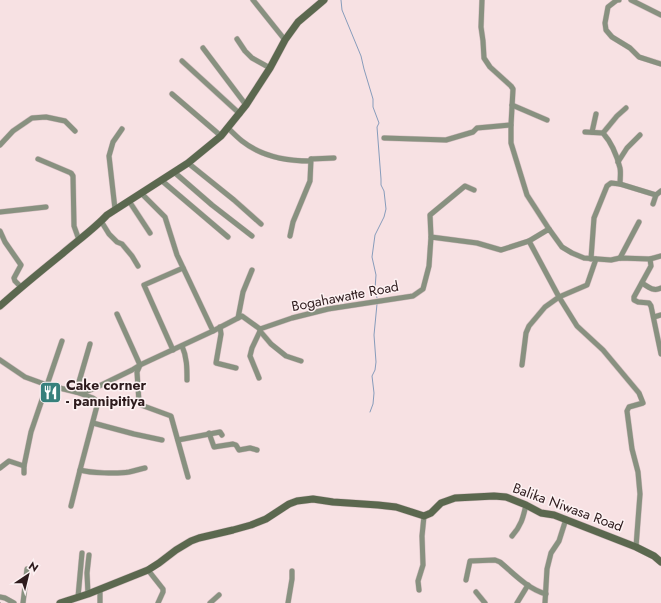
<svg xmlns="http://www.w3.org/2000/svg" width="661" height="603" font-family="Jost,sans-serif">
  <rect width="100%" height="100%" fill="#f7e1e3"/>
  <g fill="none" stroke-linecap="round" stroke-linejoin="round">
    <g stroke="#879cbb" stroke-width="1">
      <polyline points="341,0 342,10 361,56 364,69 373,99 373,107 379,123 377,127 381,179 381,185 384,191 386,209 384,217 375,235 372,257 376,275 375,289 377,298"/>
      <polyline points="370,412 373,404 374,393 372,376 375,370 376,362 374,335 377,304"/>
    </g>
    <defs>
      <g id="street">
        <polyline points="253,0 285,40"/>
        <polyline points="482,0 481,27 483,41 484,58 490,67 511,86 513,89 511,125 511,143 527,195 549,229"/>
        <polyline points="619,0 617,0 608,7 605,23 606,30 612,37 630,48 639,57 661,64"/>
        <polyline points="631,0 661,15"/>
        <polyline points="237,39 245,51 252,58 270,68"/>
        <polyline points="203,48 246,105"/>
        <polyline points="182,61 240,114"/>
        <polyline points="172,94 221,136"/>
        <polyline points="512,105 547,120"/>
        <path d="M228 128C232 132 237 137 242 141 261 156 286 161 310 161L311 159 334 158"/>
        <path d="M585 132 603 133C611 142 617 156 620 168 621 173 620 179 620 184"/>
        <polyline points="592,132 596,114"/>
        <polyline points="603,133 617,116 626,108"/>
        <polyline points="384,138 446,140 473,132 477,128 511,125"/>
        <polyline points="0,145 13,131 32,118 46,117 65,121 75,131"/>
        <polyline points="38,159 71,173 73,176 74,226 79,240"/>
        <polyline points="618,162 627,148 640,135"/>
        <polyline points="188,163 234,200 261,224"/>
        <polyline points="174,172 212,205 252,236"/>
        <polyline points="161,180 228,237"/>
        <polyline points="141,193 165,217 177,255 213,331"/>
        <polyline points="129,201 150,233"/>
        <polyline points="653,204 656,195 661,191"/>
        <polyline points="115,209 109,156 113,142 122,129"/>
        <polyline points="0,212 46,207"/>
        <polyline points="101,221 109,234 117,242 122,244 132,256 138,266"/>
        <polyline points="0,231 5,242 21,265 14,278 15,281 21,287"/>
        <polyline points="290,236 293,222 310,181 311,159"/>
        <polyline points="431,237 430,215 465,186 474,190"/>
        <polyline points="529,241 559,297 577,326 603,350 639,393 643,403 629,407 627,411 632,449 638,472 640,494 636,547"/>
        <polyline points="620,258 639,222"/>
        <polyline points="591,259 594,218 607,186 611,183 620,184 656,195"/>
        <polyline points="650,259 651,266 634,297 634,300 638,302 649,303 651,306 661,354"/>
        <path d="M642 283C648 287 654 292 661 288"/>
        <polyline points="117,314 140,365 137,372 139,402 141,405 171,416 188,477"/>
        <polyline points="654,317 661,315"/>
        <polyline points="238,318 243,292 252,270"/>
        <polyline points="220,327 221,334 216,363 236,368"/>
        <polyline points="260,329 260,331 271,344 286,356 301,361"/>
        <path d="M182 346C187 357 187 368 187 380"/>
        <polyline points="173,350 144,285 183,268"/>
        <polyline points="0,360 25,377 47,385 76,392 85,392 93,389 132,370 140,365 213,331 238,318 242,316 260,329 292,318 328,309 413,296 423,289 429,266 431,237 477,243 501,250 529,241 549,229 562,247 572,253 584,258 611,260 620,258 650,259 661,256"/>
        <polyline points="522,365 526,333 529,326 545,307 559,297 587,285 596,259"/>
        <polyline points="259,378 250,356 252,348 260,331"/>
        <polyline points="93,423 134,434 162,440"/>
        <polyline points="209,433 214,447 233,444 236,445 239,450 250,448 257,450"/>
        <polyline points="178,440 220,432 222,435"/>
        <polyline points="0,468 9,461 24,466"/>
        <path d="M80 470C91 473 117 474 129 472 134 471 140 469 145 468"/>
        <polyline points="24,473 24,466 31,432 62,341"/>
        <polyline points="71,506 80,470 98,402 93,398 76,392 90,344"/>
        <path d="M512 536C521 526 523 518 526 505"/>
        <polyline points="148,570 163,589 163,592 158,603"/>
        <path d="M466 580 470 561 495 560 500 562C514 574 528 589 546 594"/>
        <polyline points="419,590 418,581 423,565 422,536 424,516"/>
        <polyline points="476,592 485,603"/>
        <polyline points="88,594 87,573 89,555"/>
        <polyline points="0,597 5,598 14,603"/>
        <polyline points="78,597 82,553"/>
        <polyline points="23,603 27,569"/>
        <polyline points="100,603 100,589"/>
        <polyline points="210,603 219,595"/>
        <polyline points="288,603 292,579 292,571"/>
        <polyline points="517,603 528,585"/>
        <polyline points="545,603 547,569 551,553 559,541 566,519"/>
      </g>
      <g id="secondary">
        <path d="M0 306C20 288 41 271 62 254 77 241 94 229 107 215L188 163 221 136 246 105 270 68 285 40 298 22 324 0"/>
        <polyline points="60,603 88,594 148,570 159,563 176,550 191,541 199,538 233,530 251,525 266,519 289,504 297,501 313,499 333,502 378,505 396,507 424,516 431,513 441,503 455,498 494,496 506,497 526,505 541,513 554,515 636,547 654,556 661,562"/>
      </g>
    </defs>
    <use href="#street" stroke="#d3bdbf" stroke-width="6"/>
    <use href="#secondary" stroke="#d3bdbf" stroke-width="8"/>
    <use href="#street" stroke="#889180" stroke-width="5"/>
    <use href="#secondary" stroke="#5b684f" stroke-width="7"/>
    <polyline stroke="#8c7779" stroke-width="1" stroke-dasharray="7 7" stroke-linecap="butt" points="0,603 1,603"/>
  </g>
  <defs>
    <symbol id="restaurant-square" viewBox="-11 -11 22 22"><rect x="-9" y="-9" width="18" height="18" rx="4" fill="#37807c" stroke="#fdf2f3"/><path d="M-5-6h1v4h1v-4h1v4h1v-4h1v5L-1.5 .5V6h-2V.5L-5-1ZM5-6V6H3V1.5H1.5Q1.5-4 5-6Z" fill="#fff"/></symbol>
  </defs>
  <g fill-rule="evenodd">
    <use href="#restaurant-square" x="38" y="380" width="25" height="25"/>
  </g>
  <g text-anchor="middle" stroke-width="3" stroke-linejoin="round" paint-order="stroke">
    <g font-size="14" fill="#2e1b1d" stroke="#fdf2f3">
      <text transform="translate(345 296) rotate(-11)" y="5">Bogahawatte Road</text>
      <text transform="translate(568 507) rotate(20)" y="5">Balika Niwasa Road</text>
    </g>
    <g font-size="14" font-weight="bold" fill="#2e1b1d" stroke="#fdf2f3" text-anchor="start">
      <text x="66" y="390">Cake corner<tspan x="66" dy="16">- pannipitiya</tspan></text>
    </g>
  </g>
  <g transform="translate(28 575) rotate(35)" stroke="#fdf2f3" stroke-width="3" paint-order="stroke">
  <path d="M0-3L7 15L0 10L-7 15Z" fill="#2e1b1d"/>
  <text y="-6" font-size="11" font-weight="bold" text-anchor="middle" fill="#2e1b1d">N</text>
  </g>
</svg>
